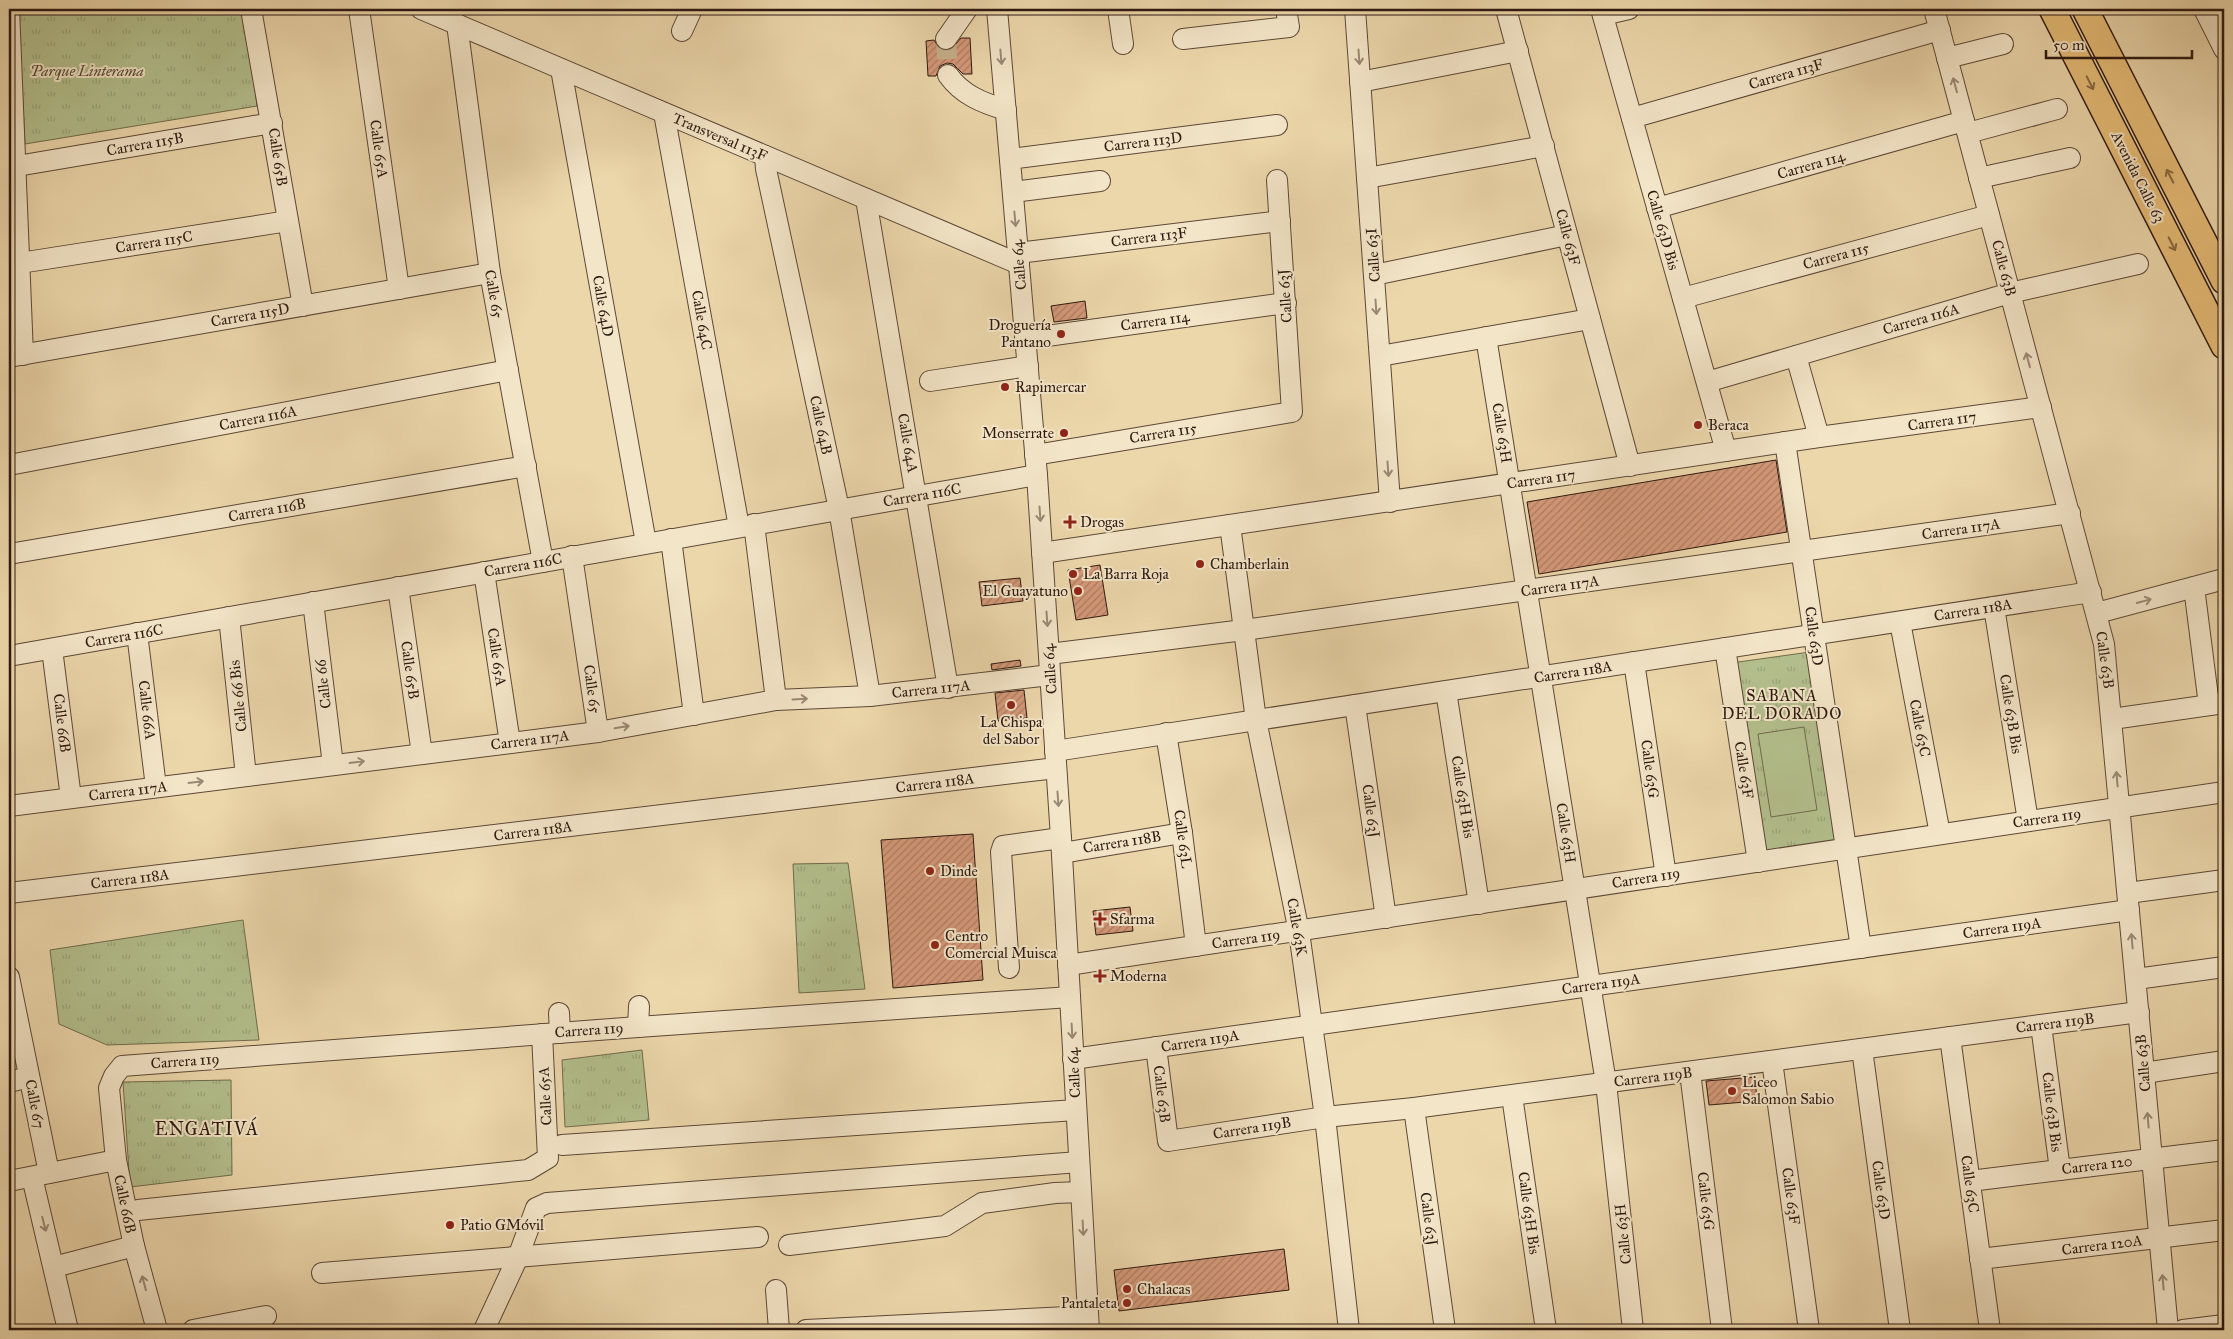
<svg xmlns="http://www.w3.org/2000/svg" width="2233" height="1339" font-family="'IM FELL Great Primer',serif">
  <defs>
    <pattern id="park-tufts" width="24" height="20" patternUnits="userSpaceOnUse" patternTransform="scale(1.25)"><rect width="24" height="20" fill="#b3bf8d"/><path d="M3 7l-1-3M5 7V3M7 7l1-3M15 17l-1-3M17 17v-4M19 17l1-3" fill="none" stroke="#9aa379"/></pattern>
    <pattern id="building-hatch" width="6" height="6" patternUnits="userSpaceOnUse" patternTransform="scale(1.25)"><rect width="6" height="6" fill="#d59979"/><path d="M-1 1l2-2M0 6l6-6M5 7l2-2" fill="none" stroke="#ad7c62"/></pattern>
  </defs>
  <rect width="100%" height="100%" fill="#ecd7ab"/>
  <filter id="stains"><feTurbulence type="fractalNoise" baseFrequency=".004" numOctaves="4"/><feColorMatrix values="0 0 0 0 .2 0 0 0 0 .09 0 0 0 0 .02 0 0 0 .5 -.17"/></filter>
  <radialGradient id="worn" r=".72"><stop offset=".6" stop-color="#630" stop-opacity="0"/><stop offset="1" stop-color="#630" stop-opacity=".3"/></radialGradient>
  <g fill="url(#park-tufts)" stroke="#706c4e">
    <polygon points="18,9 246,9 257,106 25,144"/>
    <polygon points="1810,652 1839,843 1761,855 1731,663"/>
    <polygon points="848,863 865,989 799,993 793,864"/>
    <polygon points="243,920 259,1040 107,1045 59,1024 50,950"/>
    <polygon points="642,1050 649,1120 565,1127 562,1060"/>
    <polygon points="231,1080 232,1175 130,1187 123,1082"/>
  </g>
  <polygon fill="#b3bf8d" stroke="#706c4e" points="1804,727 1817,810 1771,817 1758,734"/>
  <g fill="url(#building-hatch)" stroke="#2d1810">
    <polygon points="961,38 970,38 972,74 963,74 953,64 947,63 940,66 936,76 928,76 926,41 934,40 939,48 945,51 951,50"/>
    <polygon points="1085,301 1087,318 1054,322 1051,306"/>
    <polygon points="1776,460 1787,532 1539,574 1527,502"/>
    <polygon points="1100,565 1108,615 1076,620 1068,570"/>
    <polygon points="1020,578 1023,601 982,606 979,582"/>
    <polygon points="1020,660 1021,666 992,670 991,664"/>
    <polygon points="1024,690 1027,718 998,721 995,693"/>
    <polygon points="973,834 983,980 893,988 881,840"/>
    <polygon points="1130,907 1133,931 1096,935 1093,911"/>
    <polygon points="1755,1077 1757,1101 1709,1105 1706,1081"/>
    <polygon points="1284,1249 1289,1290 1119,1311 1114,1270"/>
  </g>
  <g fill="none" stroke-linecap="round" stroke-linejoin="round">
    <polyline stroke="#c6b18c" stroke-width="20" stroke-dasharray="20 10" stroke-linecap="butt" points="946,39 948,75"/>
    <defs>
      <g id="minor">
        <polyline points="9,9 23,355"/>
        <polyline points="251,9 303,306"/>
        <polyline points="359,9 399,289"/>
        <polyline points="421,9 1019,264"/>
        <polyline points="997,9 1037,475 1061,838 1089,1330"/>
        <polyline points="1118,9 1123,44"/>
        <polyline points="1355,9 1390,502"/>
        <polyline points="1506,9 1630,466"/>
        <polyline points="1601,9 1726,451"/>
        <polyline points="1934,9 2104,644 2168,1330"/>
        <polyline points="2204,9 2224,49"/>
        <polyline points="1603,15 1629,9"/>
        <polyline points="457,24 490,273 543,562"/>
        <polyline points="682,31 692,9"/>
        <polyline points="946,39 967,9"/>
        <polyline points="1183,39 1289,27 1286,9"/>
        <polyline points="1947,58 2003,44"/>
        <polyline points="561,69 646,543"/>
        <path d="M948 75C962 95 983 103 1006 110"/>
        <polyline points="1360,82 1518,51"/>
        <polyline points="664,113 739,527"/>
        <polyline points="1632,118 1940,30"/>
        <polyline points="1968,133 2057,109"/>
        <polyline points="765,156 766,169 839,509 870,696"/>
        <polyline points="1010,159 1277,125"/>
        <polyline points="17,166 272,123"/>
        <polyline points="1367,178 1544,146"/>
        <polyline points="1979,178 2070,158"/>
        <polyline points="1013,192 1100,181"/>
        <polyline points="866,199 948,688"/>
        <polyline points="1657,208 1964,121"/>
        <polyline points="1018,253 1280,221"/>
        <polyline points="20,263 288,221"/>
        <polyline points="1374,275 1567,235"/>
        <polyline points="1683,298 1989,215"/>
        <polyline points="1486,337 1606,1083 1633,1330"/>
        <polyline points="1025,339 1286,303"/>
        <polyline points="1380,356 1590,319"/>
        <polyline points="1796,356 1819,437"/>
        <polyline points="9,357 490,273"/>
        <polyline points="930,381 1028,366"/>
        <polyline points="1707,382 2010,293 2138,264"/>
        <polyline points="1785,442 1861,948"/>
        <polyline points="1035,455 1292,412 1277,180"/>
        <polyline points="9,465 508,370"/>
        <polyline points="754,524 776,700"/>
        <polyline points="1230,525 1256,720 1299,932 1325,1117 1349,1330"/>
        <polyline points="671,539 694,715"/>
        <polyline points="1042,553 1819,437 2041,407"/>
        <polyline points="9,554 526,466"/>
        <polyline points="572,556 598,732"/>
        <polyline points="484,572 510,743"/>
        <polyline points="398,587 422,754"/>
        <polyline points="2194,587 2209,705"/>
        <polyline points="313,602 333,765"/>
        <polyline points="1994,607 2028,821"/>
        <polyline points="2097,613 2224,579"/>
        <polyline points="229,617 246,776"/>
        <polyline points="1900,622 1940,834"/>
        <polyline points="137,633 156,787"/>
        <polyline points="1725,648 1758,862"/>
        <polyline points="52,649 71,798"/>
        <polyline points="1049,654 1244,630 2070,513"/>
        <polyline points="9,656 1037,475"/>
        <polyline points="1634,662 1666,876"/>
        <polyline points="1446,691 1479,904"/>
        <polyline points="1355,705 1386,918"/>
        <polyline points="2112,719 2224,703"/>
        <polyline points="1166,733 1182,833 1196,946"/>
        <polyline points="1055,751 2091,592"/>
        <polyline points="9,806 598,732 776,700 870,696 1050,675"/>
        <polyline points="1062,853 1182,833"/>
        <polyline points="9,893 1056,768"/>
        <polyline points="2128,893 2224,880"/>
        <polyline points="1068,965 2224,792"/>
        <polyline points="1009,968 1001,852 1003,846 1061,838"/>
        <polyline points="9,977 49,1173"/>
        <polyline points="2136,979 2224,967"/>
        <polyline points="559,1013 560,1033"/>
        <polyline points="2041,1025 2060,1170"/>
        <polyline points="638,1027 639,1006"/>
        <polyline points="1950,1037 1990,1330"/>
        <polyline points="1156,1047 1168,1141 1325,1117 1414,1108 2139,1012"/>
        <polyline points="1862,1049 1900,1330"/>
        <polyline points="1073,1059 2129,910"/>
        <polyline points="1772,1061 1809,1330"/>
        <polyline points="1690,1072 1722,1330"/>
        <polyline points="2144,1073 2224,1061"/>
        <polyline points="9,1082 29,1077"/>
        <polyline points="1512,1096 1546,1330"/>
        <polyline points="1414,1108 1445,1330"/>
        <polyline points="562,1145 1076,1110"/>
        <polyline points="32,1177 68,1330"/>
        <polyline points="9,1181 116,1160"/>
        <polyline points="1970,1181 2224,1150"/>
        <polyline points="138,1210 528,1170 548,1158 542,1034"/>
        <polyline points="789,1245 945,1226 982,1203 1055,1193 1081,1192"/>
        <polyline points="1980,1259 2224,1230"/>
        <polyline points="54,1267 134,1246"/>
        <polyline points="322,1273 758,1237"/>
        <polyline points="776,1290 779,1330"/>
        <polyline points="157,1330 134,1246 116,1160 109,1088 114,1076 122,1066 638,1027 1070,997"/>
        <polyline points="193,1330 266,1316"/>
        <polyline points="484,1330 518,1257 536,1208 547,1203 1079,1162"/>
        <polyline points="806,1330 1088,1316"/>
        <polyline points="2183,1330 2224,1325"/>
      </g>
      <g id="major">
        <polyline points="2052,9 2224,346"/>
        <polyline points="2085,9 2224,281"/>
      </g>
    </defs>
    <use href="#minor" stroke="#5d4837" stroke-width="22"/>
    <use href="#major" stroke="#2d1810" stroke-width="28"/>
    <use href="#minor" stroke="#f3e5c8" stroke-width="20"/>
    <use href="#major" stroke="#e6bc76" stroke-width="25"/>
  </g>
  <defs><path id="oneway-shaft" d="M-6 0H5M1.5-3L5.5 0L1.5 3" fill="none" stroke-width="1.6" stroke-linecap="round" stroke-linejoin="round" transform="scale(1.25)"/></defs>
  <g stroke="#9a8975">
    <use href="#oneway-shaft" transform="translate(1001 57) rotate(85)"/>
    <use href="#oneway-shaft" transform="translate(1359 57) rotate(86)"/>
    <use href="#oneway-shaft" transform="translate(1955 85) rotate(-105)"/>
    <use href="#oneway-shaft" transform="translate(1015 219) rotate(85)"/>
    <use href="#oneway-shaft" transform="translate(1376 307) rotate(86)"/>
    <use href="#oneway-shaft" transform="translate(2028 360) rotate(-105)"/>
    <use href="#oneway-shaft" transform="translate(1388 469) rotate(86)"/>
    <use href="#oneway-shaft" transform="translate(1040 514) rotate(86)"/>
    <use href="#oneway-shaft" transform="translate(2144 601) rotate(-15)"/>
    <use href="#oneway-shaft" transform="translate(1047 619) rotate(86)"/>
    <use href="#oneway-shaft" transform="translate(800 699) rotate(-3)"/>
    <use href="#oneway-shaft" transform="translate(622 727) rotate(-10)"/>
    <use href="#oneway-shaft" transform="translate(357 762) rotate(-7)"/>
    <use href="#oneway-shaft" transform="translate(2117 779) rotate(-95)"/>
    <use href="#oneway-shaft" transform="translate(196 782) rotate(-7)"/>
    <use href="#oneway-shaft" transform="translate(1058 799) rotate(86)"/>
    <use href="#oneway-shaft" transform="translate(2132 941) rotate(-95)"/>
    <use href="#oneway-shaft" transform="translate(1072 1031) rotate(87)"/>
    <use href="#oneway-shaft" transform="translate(2148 1120) rotate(-95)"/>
    <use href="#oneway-shaft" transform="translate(44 1224) rotate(76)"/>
    <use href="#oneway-shaft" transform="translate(1083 1228) rotate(87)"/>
    <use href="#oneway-shaft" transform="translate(2163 1282) rotate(-95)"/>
    <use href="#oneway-shaft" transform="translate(144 1283) rotate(-105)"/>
  </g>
  <g stroke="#8a6a43">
    <use href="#oneway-shaft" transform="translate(2090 83) rotate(63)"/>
    <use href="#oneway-shaft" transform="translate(2170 176) rotate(-117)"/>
    <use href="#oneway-shaft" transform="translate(2172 244) rotate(63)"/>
  </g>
  <g fill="#8f2418" stroke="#f3e5c8" stroke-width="2">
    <circle cx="1061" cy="334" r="5"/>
    <circle cx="1005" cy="387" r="5"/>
    <circle cx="1698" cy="425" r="5"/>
    <circle cx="1064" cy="433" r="5"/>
    <path d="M1067.5 514.5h5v5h5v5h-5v5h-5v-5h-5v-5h5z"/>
    <circle cx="1200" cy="564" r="5"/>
    <circle cx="1073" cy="574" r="5"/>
    <circle cx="1078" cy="591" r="5"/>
    <circle cx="1011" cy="705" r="5"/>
    <circle cx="930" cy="871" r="5"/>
    <path d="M1097.5 911.5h5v5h5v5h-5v5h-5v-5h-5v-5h5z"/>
    <circle cx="935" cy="945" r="5"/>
    <path d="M1097.5 968.5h5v5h5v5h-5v5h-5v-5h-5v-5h5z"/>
    <circle cx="1732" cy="1091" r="5"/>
    <circle cx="450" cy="1225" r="5"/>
    <circle cx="1127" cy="1289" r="5"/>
    <circle cx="1127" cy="1303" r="5"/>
  </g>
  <g text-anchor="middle" stroke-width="4" stroke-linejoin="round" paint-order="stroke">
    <g font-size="15" font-style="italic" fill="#554a36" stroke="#f3e5c8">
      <text x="87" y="76">Parque Linterama</text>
    </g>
    <g font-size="15" fill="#2d1810" stroke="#f3e5c8">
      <text transform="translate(1786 74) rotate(-16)" y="5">Carrera 113F</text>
      <text transform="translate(720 137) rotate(23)" y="5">Transversal 113F</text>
      <text transform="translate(1143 142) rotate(-7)" y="5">Carrera 113D</text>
      <text transform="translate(145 144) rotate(-10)" y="5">Carrera 115B</text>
      <text transform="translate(379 149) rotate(82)" y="5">Calle 65A</text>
      <text transform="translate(278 157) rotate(81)" y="5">Calle 65B</text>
      <text transform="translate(1811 165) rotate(-16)" y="5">Carrera 114</text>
      <text transform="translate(2138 177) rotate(63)" y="5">Avenida Calle 63</text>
      <text transform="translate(1663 230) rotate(74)" y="5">Calle 63D Bis</text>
      <text transform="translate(1149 237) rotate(-7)" y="5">Carrera 113F</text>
      <text transform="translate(1568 237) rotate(75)" y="5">Calle 63F</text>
      <text transform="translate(154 242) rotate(-9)" y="5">Carrera 115C</text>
      <text transform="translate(1373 255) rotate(-94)" y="5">Calle 63I</text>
      <text transform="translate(1836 256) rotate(-15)" y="5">Carrera 115</text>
      <text transform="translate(1019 265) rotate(-95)" y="5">Calle 64</text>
      <text transform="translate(2004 268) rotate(75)" y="5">Calle 63B</text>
      <text transform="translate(494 294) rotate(80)" y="5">Calle 65</text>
      <text transform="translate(1285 296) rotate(-94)" y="5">Calle 63J</text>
      <text transform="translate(603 306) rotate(80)" y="5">Calle 64D</text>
      <text transform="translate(250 315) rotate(-10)" y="5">Carrera 115D</text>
      <text transform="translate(1921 319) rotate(-16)" y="5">Carrera 116A</text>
      <text transform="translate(702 320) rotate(80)" y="5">Calle 64C</text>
      <text transform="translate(1155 321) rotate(-8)" y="5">Carrera 114</text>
      <text transform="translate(258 418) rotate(-11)" y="5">Carrera 116A</text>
      <text transform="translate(1942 421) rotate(-8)" y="5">Carrera 117</text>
      <text transform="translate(821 425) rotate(78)" y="5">Calle 64B</text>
      <text transform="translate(1163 433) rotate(-9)" y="5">Carrera 115</text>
      <text transform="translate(1502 433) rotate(81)" y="5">Calle 63H</text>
      <text transform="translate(908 443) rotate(80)" y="5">Calle 64A</text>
      <text transform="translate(1541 479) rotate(-8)" y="5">Carrera 117</text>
      <text transform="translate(922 495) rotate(-10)" y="5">Carrera 116C</text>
      <text transform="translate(267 510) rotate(-10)" y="5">Carrera 116B</text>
      <text transform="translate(1961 529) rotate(-8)" y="5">Carrera 117A</text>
      <text transform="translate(523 565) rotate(-10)" y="5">Carrera 116C</text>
      <text transform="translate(1560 586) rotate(-8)" y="5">Carrera 117A</text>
      <text transform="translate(1973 610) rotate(-9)" y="5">Carrera 118A</text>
      <text transform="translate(124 636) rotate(-10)" y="5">Carrera 116C</text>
      <text transform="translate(1814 636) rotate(82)" y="5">Calle 63D</text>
      <text transform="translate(497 657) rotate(81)" y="5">Calle 65A</text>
      <text transform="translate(2105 660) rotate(82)" y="5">Calle 63B</text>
      <text transform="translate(1050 669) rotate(-94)" y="5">Calle 64</text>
      <text transform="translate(410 670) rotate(82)" y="5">Calle 65B</text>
      <text transform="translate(1573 672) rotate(-9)" y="5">Carrera 118A</text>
      <text transform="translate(323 684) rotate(-97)" y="5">Calle 66</text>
      <text transform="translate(592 689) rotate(82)" y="5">Calle 65</text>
      <text transform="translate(931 689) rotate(-6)" y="5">Carrera 117A</text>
      <text transform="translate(238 696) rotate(-96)" y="5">Calle 66 Bis</text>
      <text transform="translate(147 710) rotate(83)" y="5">Calle 66A</text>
      <text transform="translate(2011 714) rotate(81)" y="5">Calle 63B Bis</text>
      <text transform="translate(62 723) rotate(83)" y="5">Calle 66B</text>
      <text transform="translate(1920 728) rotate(79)" y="5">Calle 63C</text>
      <text transform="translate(530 740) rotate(-7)" y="5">Carrera 117A</text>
      <text transform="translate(1650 769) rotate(82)" y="5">Calle 63G</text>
      <text transform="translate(1744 770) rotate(81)" y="5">Calle 63F</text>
      <text transform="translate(935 783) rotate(-7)" y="5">Carrera 118A</text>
      <text transform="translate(128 791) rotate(-7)" y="5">Carrera 117A</text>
      <text transform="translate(1463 797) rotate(81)" y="5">Calle 63H Bis</text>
      <text transform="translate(1371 811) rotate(82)" y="5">Calle 63J</text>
      <text transform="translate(2047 818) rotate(-8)" y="5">Carrera 119</text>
      <text transform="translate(533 831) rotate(-7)" y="5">Carrera 118A</text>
      <text transform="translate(1566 833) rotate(81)" y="5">Calle 63H</text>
      <text transform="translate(1183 839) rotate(82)" y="5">Calle 63L</text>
      <text transform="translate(1122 842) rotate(-9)" y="5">Carrera 118B</text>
      <text transform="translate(1646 878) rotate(-9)" y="5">Carrera 119</text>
      <text transform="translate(130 879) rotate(-7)" y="5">Carrera 118A</text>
      <text transform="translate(1297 927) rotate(80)" y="5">Calle 63K</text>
      <text transform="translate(2002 928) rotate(-8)" y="5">Carrera 119A</text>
      <text transform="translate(1246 939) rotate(-8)" y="5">Carrera 119</text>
      <text transform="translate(1601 984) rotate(-8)" y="5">Carrera 119A</text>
      <text transform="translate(2055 1023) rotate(-7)" y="5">Carrera 119B</text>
      <text transform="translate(589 1030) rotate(-4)" y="5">Carrera 119</text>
      <text transform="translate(1200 1041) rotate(-9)" y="5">Carrera 119A</text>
      <text transform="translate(185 1061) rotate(-4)" y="5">Carrera 119</text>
      <text transform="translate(2143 1063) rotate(-95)" y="5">Calle 63B</text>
      <text transform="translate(1074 1073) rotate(-93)" y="5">Calle 64</text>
      <text transform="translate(1653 1077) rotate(-7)" y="5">Carrera 119B</text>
      <text transform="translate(1162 1094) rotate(83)" y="5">Calle 63B</text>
      <text transform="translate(545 1096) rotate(-93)" y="5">Calle 65A</text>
      <text transform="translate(35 1104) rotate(79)" y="5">Calle 67</text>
      <text transform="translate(2052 1112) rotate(83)" y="5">Calle 63B Bis</text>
      <text transform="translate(1252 1128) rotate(-9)" y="5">Carrera 119B</text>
      <text transform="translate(2097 1165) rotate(-7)" y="5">Carrera 120</text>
      <text transform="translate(1970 1184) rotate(82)" y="5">Calle 63C</text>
      <text transform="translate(1881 1190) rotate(82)" y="5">Calle 63D</text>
      <text transform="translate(1791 1196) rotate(82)" y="5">Calle 63F</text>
      <text transform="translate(1706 1201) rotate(83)" y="5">Calle 63G</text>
      <text transform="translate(125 1204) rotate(78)" y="5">Calle 66B</text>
      <text transform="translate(1529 1213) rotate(82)" y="5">Calle 63H Bis</text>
      <text transform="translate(1429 1219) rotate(82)" y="5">Calle 63J</text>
      <text transform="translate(1623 1234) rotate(-96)" y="5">Calle 63H</text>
      <text transform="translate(2102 1245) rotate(-7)" y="5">Carrera 120A</text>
    </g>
    <g font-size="15" fill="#2d1810" stroke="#f3e5c8" text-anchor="start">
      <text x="1051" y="330" text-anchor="end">Droguería<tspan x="1051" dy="17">Pantano</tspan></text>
      <text x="1015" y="392">Rapimercar</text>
      <text x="1708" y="430">Beraca</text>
      <text x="1054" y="438" text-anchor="end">Monserrate</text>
      <text x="1080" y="527">Drogas</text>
      <text x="1210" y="569">Chamberlain</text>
      <text x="1083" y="579">La Barra Roja</text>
      <text x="1068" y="596" text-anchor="end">El Guayatuno</text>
      <text x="1011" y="727" text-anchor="middle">La Chispa<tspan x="1011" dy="17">del Sabor</tspan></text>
      <text x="940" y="876">Dinde</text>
      <text x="1110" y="924">Sfarma</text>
      <text x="945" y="941">Centro<tspan x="945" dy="17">Comercial Muisca</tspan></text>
      <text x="1110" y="981">Moderna</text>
      <text x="1742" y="1087">Liceo<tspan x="1742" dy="17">Salomon Sabio</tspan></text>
      <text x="460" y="1230">Patio GMóvil</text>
      <text x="1137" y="1294">Chalacas</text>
      <text x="1117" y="1308" text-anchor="end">Pantaleta</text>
    </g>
    <g font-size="16" letter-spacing="1" fill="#2d1810" stroke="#f3e5c8">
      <text x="1782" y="701">SABANA<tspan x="1782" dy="18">DEL DORADO</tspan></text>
    </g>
    <g font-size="18" letter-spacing="1" fill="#2d1810" stroke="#f3e5c8">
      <text x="207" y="1135">ENGATIVÁ</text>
    </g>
  </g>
  <rect width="2233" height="1339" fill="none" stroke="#ecd7ab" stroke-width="30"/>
  <rect x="10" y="10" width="2213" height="1319" fill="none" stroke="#2d1810" stroke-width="2.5"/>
  <rect x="15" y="15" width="2203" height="1309" fill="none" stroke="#2d1810"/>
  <path d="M2046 50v8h146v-8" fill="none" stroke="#2d1810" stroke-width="2.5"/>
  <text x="2053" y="50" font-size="15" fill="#2d1810" stroke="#f3e5c8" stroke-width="4" paint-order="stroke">50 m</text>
  <rect width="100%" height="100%" filter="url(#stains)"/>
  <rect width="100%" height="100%" fill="url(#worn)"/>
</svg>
